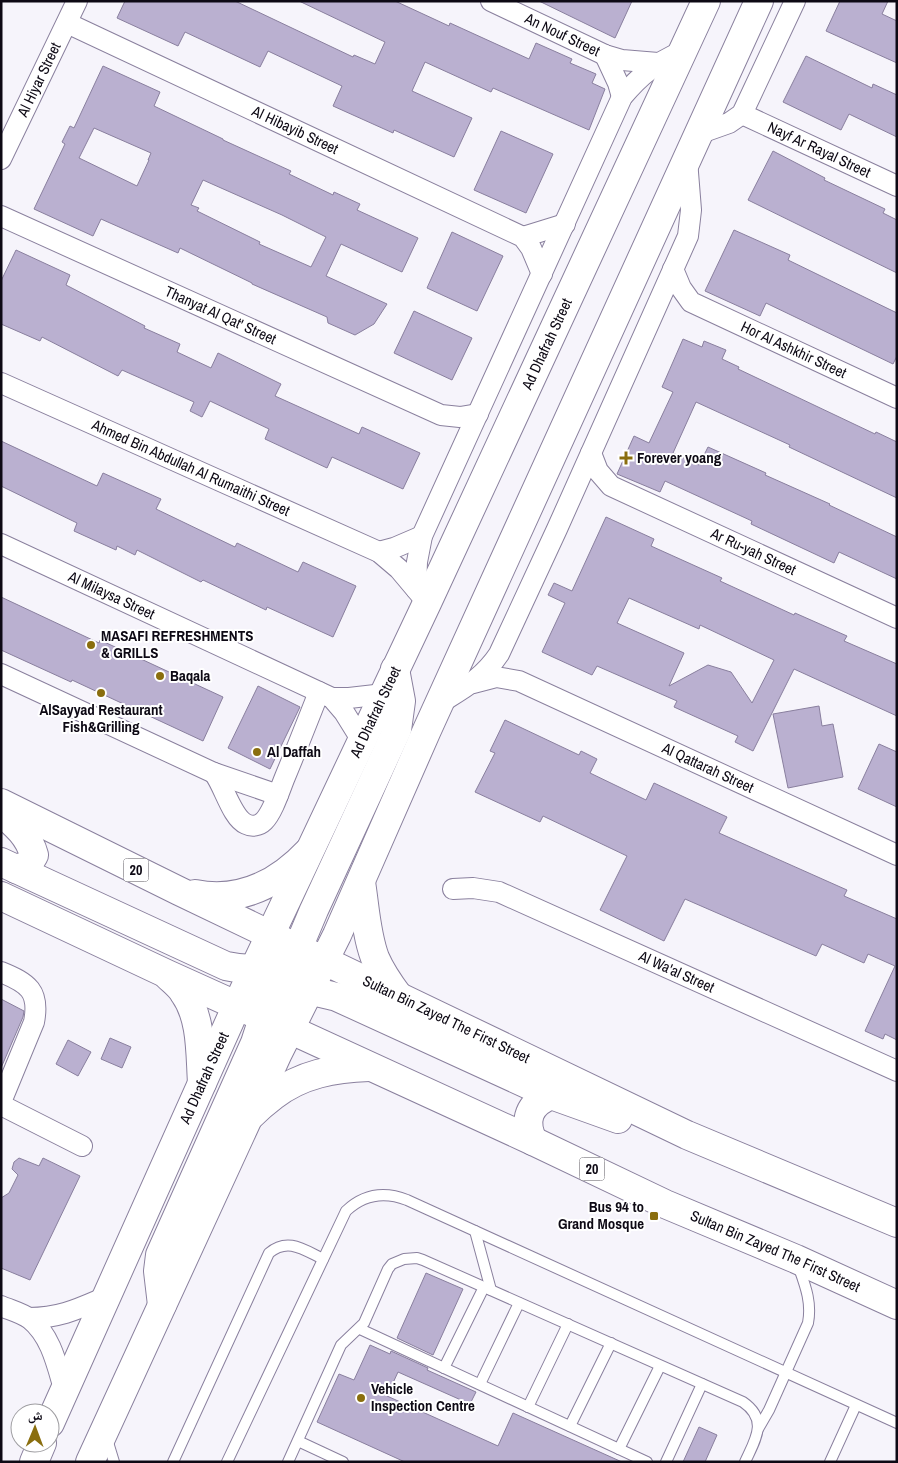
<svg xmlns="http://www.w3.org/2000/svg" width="898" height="1463" font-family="'Archivo Narrow','Noto Naskh Arabic',sans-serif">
  <rect width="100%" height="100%" fill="#f6f4fb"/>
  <g fill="#bab0d0" stroke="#897f9e" fill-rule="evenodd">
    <polygon points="125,1 235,1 353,57 354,55 375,64 385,42 299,1 395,1 449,26 450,23 529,59 536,43 572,59 570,63 596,74 592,83 605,89 589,130 493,88 491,92 425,62 412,91 472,118 454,157 394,130 393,133 333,106 342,86 268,51 260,67 185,32 178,46 117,18"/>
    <polygon points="539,1 632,1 615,38"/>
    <polygon points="840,1 888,1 882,14 897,21 897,63 826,31"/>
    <polygon points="806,56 872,88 873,84 897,95 897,137 849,114 841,130 783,102"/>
    <path d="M103 66 160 92 154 106 223 139V140L291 171 289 174 333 195 334 192 360 204 357 210 418 238 402 272 341 244 326 276 387 304 374 324 355 335 328 323 327 317 252 284V283L180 248 178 253 101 219 93 236 34 209 65 144 62 142 70 126 74 128ZM94 128 151 153 148 160H149L137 186 79 158ZM203 180 282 215 326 237 311 267 259 244 260 242 197 211 199 208 191 205Z"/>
    <polygon points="501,131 553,154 526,213 474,190"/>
    <polygon points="773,151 825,178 824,180 885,209 883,213 897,220 897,273 748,200"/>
    <polygon points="734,230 790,255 788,260 897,313 897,356 893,364 766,303 760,316 705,291"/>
    <polygon points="452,232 503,256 477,311 427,288"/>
    <polygon points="16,250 70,275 66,285 145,326 144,328 180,344 177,352 211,368 218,353 281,384 275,396 359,434 362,427 420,453 403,489 332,457 327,468 265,439 269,429 210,401 202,417 190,411 194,402 122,370 118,376 42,337 40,341 1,324 1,281"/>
    <polygon points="414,311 472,338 452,380 394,353"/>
    <polygon points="683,339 702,347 704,341 726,350 722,359 739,367 738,369 875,434 876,432 897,442 897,498 789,447 790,445 696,402 673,453 699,465 708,447 766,473 765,475 830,504 829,505 897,537 897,579 839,552 834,563 751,524 752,521 665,481 660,492 617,474 634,436 649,443 673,392 662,387"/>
    <polygon points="1,441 97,486 103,473 161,499 156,509 235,547 237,543 298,572 303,562 356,586 333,637 267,607 266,610 203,580 201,582 137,550 135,555 117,546 116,550 74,531 77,523 1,486"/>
    <path d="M606 517 654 539 651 546 722 578 720 581 794 615 795 613 847 636 844 641 897 664V716L794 669 753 751 735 742 738 736 674 707 677 701 597 666 592 675 542 652 565 603 548 595 554 583 572 591ZM629 598 699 629 700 625 774 660 752 703 731 672 708 665 669 686 684 653 617 623Z"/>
    <polygon points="1,597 99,643 100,640 223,697 203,741 72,680 71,682 1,650"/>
    <polygon points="258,686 300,707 270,769 228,748"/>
    <polygon points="819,706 822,726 833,724 843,777 788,788 773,714"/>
    <polygon points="505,720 579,755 581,751 597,759 590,773 646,800 654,783 727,817 719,833 847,890 844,896 897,919 897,1040 885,1034 883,1039 865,1031 895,966 868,954 864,963 822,944 816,956 685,899 664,941 600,910 627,856 543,816 540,822 475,792 495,753 490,751"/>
    <polygon points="879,744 897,752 897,807 858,789"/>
    <polygon points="1,999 24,1011 23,1017 1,1068"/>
    <polygon points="110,1038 131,1047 122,1068 101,1059"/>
    <polygon points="68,1040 91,1052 78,1076 56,1064"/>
    <polygon points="19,1158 39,1166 43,1158 80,1176 30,1280 1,1268 1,1198 9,1193 18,1175 12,1169 14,1162"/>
    <polygon points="426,1273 463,1289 433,1355 397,1338"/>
    <polygon points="370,1345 390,1354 391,1351 428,1368 427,1370 476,1392 470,1404 398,1372 387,1396 498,1446 513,1413 622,1462 405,1462 317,1422 339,1374 354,1380"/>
    <polygon points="699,1427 717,1435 705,1462 683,1462"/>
  </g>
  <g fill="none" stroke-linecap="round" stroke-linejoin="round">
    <defs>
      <g id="service">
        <polyline points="475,1231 491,1290"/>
        <polyline points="360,1329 647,1462"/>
        <polyline points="444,1368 484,1287"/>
        <polyline points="480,1384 519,1303"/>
        <polyline points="528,1407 568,1324"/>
        <polyline points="570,1426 611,1343"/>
        <path d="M758 1429 769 1410 808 1323C812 1302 805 1285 798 1265"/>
        <polyline points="107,1439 114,1462"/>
        <polyline points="298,1441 343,1462"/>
        <polyline points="619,1449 660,1366"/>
        <path d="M173 1462 269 1253C288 1237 304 1250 323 1259"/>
        <path d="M227 1462 346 1211C364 1194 384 1191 407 1200L897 1423"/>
        <path d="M288 1462 341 1345 364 1323 388 1269 392 1264 404 1259 417 1258 423 1260 743 1402C769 1420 755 1440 745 1462"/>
        <polyline points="666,1462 702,1384"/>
        <polyline points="830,1462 856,1405"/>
      </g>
      <g id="minor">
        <path id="s1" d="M491 1 605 55 622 60 658 63"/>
        <path id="s2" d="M67 23 523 237 531 248 542 274"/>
        <polyline points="605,55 618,83 622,97"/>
        <path id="s3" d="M742 114 897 186"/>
        <polyline points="698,134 729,123 742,114 795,1"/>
        <path id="s4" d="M1 159 77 1"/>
        <path id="s5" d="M1 216 441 415 460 417 478 414"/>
        <polyline points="523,237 565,224"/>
        <path id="s6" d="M673 269 681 288 691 302 897 398"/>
        <path id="s7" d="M1 383 379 552 399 569 420 594"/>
        <path id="s8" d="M591 453 598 471 611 486 897 618"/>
        <path id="s9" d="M1 544 332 698 344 712 362 741"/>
        <polyline points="379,552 394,548 422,536"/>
        <path d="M416 589 417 562 422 536 622 97C641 74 656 63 683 51"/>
        <polyline points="1,674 214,773 278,795"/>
        <path id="s10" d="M473 683 496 677 519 681 897 855"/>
        <polyline points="332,698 349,698 384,694"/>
        <path d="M440 703C464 688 483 678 499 654L557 529 688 236 691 210 687 160"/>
        <path d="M214 773C224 786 232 818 246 824 252 827 259 826 264 821 273 812 280 789 285 777 297 748 308 720 319 692"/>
        <path id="s11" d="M453 889 473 888 499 892 897 1071"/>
        <path d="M1 972C28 983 40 991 34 1022L1 1102"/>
        <polyline points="1,1105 82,1146"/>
        <path d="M1 1306C10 1310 22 1313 30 1319 51 1336 57 1365 64 1389"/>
        <path d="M29 1318C60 1318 78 1309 106 1297"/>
      </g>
      <g id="secondary">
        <path id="s12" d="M50 1423 237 1005 427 603 706 1"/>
        <polyline points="34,1462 42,1443"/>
        <polyline points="90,1462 278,1053 337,935 427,730 759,1"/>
      </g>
      <g id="primary">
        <path id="s13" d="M1 803 179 891 687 1135 897 1223"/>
        <path d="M1 812C16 825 29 836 34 855L28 865 16 869"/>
        <path d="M1 862 226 966C248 971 269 970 291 966"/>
        <path d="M361 882C365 907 366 934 375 958 381 972 390 985 399 997"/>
        <path d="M195 894C241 903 278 884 309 851"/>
        <path id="s14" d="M1 896 167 974 289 1029 533 1141 665 1204 796 1259 897 1305"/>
        <path d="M168 976C173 981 180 986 184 993 202 1018 200 1054 202 1083"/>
        <path d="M237 1005C248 1001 259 995 270 991 292 984 315 992 337 997L551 1095 618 1119"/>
        <polyline points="290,1007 291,977 298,948 314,910 397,730 401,701 395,669"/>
        <path d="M250 1116C257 1109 265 1102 273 1096 301 1074 335 1068 369 1067"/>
        <path d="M533 1141C523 1120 529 1104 551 1095"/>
        <polyline points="162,1305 158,1271 160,1255 255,1043 268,1003 270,991 272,969 271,935"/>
      </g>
    </defs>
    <use href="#service" stroke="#8a809e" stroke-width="12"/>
    <use href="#minor" stroke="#8a809e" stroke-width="22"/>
    <use href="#secondary" stroke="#8a809e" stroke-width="30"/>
    <use href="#primary" stroke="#8a809e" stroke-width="30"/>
    <use href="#service" stroke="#fff" stroke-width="10"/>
    <use href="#minor" stroke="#fff" stroke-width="20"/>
    <use href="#secondary" stroke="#fff" stroke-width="28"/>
    <use href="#primary" stroke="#fff" stroke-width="28"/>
  </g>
  <g fill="#8a6e0e" stroke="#fff" stroke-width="2">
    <path d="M623.5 450.5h5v5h5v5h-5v5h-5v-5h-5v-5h5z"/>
    <circle cx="91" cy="645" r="5"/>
    <circle cx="160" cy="676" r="5"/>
    <circle cx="101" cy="693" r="5"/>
    <circle cx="257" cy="752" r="5"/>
    <rect x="649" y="1211" width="10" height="10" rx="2.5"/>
    <circle cx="361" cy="1398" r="5"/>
  </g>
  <g text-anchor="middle" stroke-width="4" stroke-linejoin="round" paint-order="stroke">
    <g fill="#fff" stroke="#56535a" stroke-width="1">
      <rect x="123.5" y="858.5" width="25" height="23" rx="4"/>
      <rect x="579.5" y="1157.5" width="25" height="23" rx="4"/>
    </g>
    <g font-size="14" font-weight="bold" fill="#0d0914">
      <text x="136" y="875">20</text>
      <text x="592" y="1174">20</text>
    </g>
    <g font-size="15" fill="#0d0914" stroke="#fff">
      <text dy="5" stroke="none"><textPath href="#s1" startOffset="79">An Nouf Street</textPath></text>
      <text dy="5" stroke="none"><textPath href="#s4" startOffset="88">Al Hiyar Street</textPath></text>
      <text dy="5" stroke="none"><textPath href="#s2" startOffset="252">Al Hibayib Street</textPath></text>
      <text dy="5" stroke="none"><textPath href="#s3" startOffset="85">Nayf Ar Rayal Street</textPath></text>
      <text dy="5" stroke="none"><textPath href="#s5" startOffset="241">Thanyat Al Qat' Street</textPath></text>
      <text dy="5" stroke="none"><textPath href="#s12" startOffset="1188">Ad Dhafrah Street</textPath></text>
      <text dy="5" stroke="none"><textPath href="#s6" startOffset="151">Hor Al Ashkhir Street</textPath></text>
      <text dy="5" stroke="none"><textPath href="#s7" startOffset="208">Ahmed Bin Abdullah Al Rumaithi Street</textPath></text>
      <text dy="5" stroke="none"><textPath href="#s8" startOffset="196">Ar Ru-yah Street</textPath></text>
      <text dy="5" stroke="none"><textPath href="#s9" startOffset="122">Al Milaysa Street</textPath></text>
      <text dy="5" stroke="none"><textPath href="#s12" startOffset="782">Ad Dhafrah Street</textPath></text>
      <text dy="5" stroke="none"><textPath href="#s10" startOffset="255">Al Qattarah Street</textPath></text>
      <text dy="5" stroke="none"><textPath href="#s11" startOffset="241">Al Wa'al Street</textPath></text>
      <text dy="5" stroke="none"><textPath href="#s13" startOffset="495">Sultan Bin Zayed The First Street</textPath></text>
      <text dy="5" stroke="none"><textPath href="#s12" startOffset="378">Ad Dhafrah Street</textPath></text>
      <text dy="5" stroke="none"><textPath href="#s14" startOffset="852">Sultan Bin Zayed The First Street</textPath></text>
    </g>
    <g font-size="15" font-weight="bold" fill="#0d0914" stroke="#fff" text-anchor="start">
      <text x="637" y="463">Forever yoang</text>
      <text x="101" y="641">MASAFI REFRESHMENTS<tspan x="101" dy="17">&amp; GRILLS</tspan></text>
      <text x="170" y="681">Baqala</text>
      <text x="101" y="715" text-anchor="middle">AlSayyad Restaurant<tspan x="101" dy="17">Fish&amp;Grilling</tspan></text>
      <text x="267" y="757">Al Daffah</text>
      <text x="644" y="1212" text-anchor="end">Bus 94 to<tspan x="644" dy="17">Grand Mosque</tspan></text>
      <text x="371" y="1394">Vehicle<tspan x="371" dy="17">Inspection Centre</tspan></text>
    </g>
  </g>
  <rect width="898" height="1463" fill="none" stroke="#0d0914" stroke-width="5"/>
  <g transform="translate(35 1428) rotate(1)"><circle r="24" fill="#ffffff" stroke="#9e9da1"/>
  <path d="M0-4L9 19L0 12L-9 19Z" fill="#8a6e0e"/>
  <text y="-8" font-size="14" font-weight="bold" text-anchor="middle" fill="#0d0914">ش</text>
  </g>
</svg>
